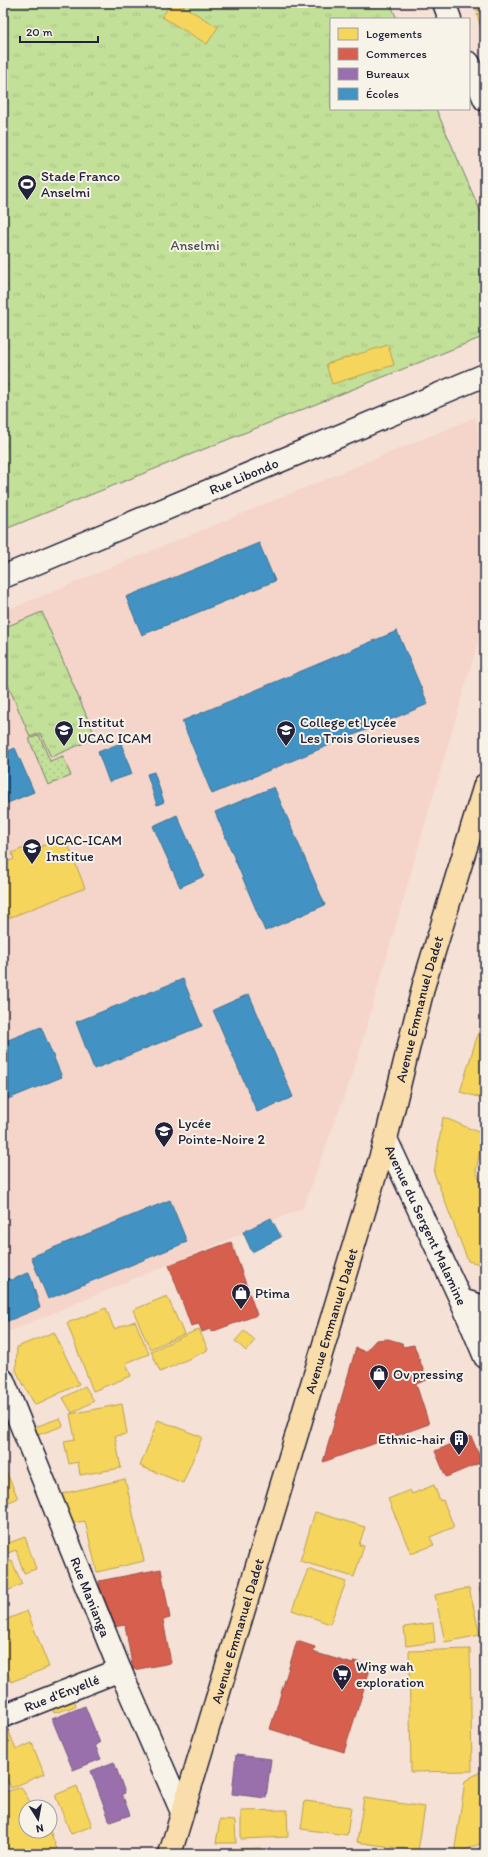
<svg xmlns="http://www.w3.org/2000/svg" width="488" height="1857" font-family="Itim,sans-serif">
  <defs>
    <pattern id="grass-dots" width="8" height="8" patternUnits="userSpaceOnUse"><rect width="8" height="8" fill="#c2e098"/><path d="M2 2h.1M6 6h.1" fill="none" stroke="#a6c084" stroke-width="1.8" stroke-linecap="round"/></pattern>
    <pattern id="park-tufts" width="24" height="20" patternUnits="userSpaceOnUse"><rect width="24" height="20" fill="#c2e098"/><path d="M3 7l-1-3M5 7V3M7 7l1-3M15 17l-1-3M17 17v-4M19 17l1-3" fill="none" stroke="#a6c084"/></pattern>
  </defs>
  <rect width="100%" height="100%" fill="#f6e1d6"/>
  <filter id="ink" filterUnits="userSpaceOnUse"><feTurbulence type="fractalNoise" baseFrequency=".025" numOctaves="2"/><feDisplacementMap in="SourceGraphic" scale="8" xChannelSelector="R" yChannelSelector="G"/><feConvolveMatrix kernelMatrix="1 2 1 2 8 2 1 2 1" color-interpolation-filters="sRGB"/></filter>
  <g filter="url(#ink)">
    <polygon fill="#f5d5c9" points="476,417 485,512 485,617 354,1070 303,1208 3,1334 3,612"/>
    <polygon fill="url(#grass-dots)" stroke="#72816a" points="39,735 50,761 63,756 71,776 48,785 29,739"/>
    <g fill="url(#park-tufts)" stroke="#72816a">
      <polygon points="3,3 390,3 397,19 331,19 331,109 436,109 485,222 485,336 3,530"/>
      <polygon points="42,612 96,738 51,757 40,733 30,737 3,673 3,628"/>
    </g>
    <g fill="#f6d55c" stroke="#b69f52">
      <polygon points="171,3 178,3 218,27 207,44 162,17"/>
      <polygon points="473,3 485,3 485,7 477,11"/>
      <polygon points="485,11 485,35 483,35 477,14"/>
      <polygon points="388,345 394,365 332,384 326,364"/>
      <polygon points="65,837 85,888 6,919 3,912 3,864 14,859 12,853 35,843 37,848"/>
      <polygon points="485,1011 485,1099 460,1092"/>
      <polygon points="443,1117 483,1134 476,1171 485,1192 485,1265 468,1261 434,1173"/>
      <polygon points="167,1296 184,1334 150,1349 133,1310"/>
      <polygon points="106,1308 114,1329 135,1321 149,1354 126,1363 131,1376 93,1391 67,1323"/>
      <polygon points="199,1329 208,1350 160,1372 151,1351"/>
      <polygon points="244,1331 255,1340 246,1351 235,1341"/>
      <polygon points="54,1332 79,1384 35,1405 16,1371 17,1347"/>
      <polygon points="85,1386 94,1401 72,1413 63,1398"/>
      <polygon points="122,1404 127,1434 115,1436 121,1468 80,1475 78,1462 69,1464 64,1441 75,1439 70,1414"/>
      <polygon points="60,1418 63,1426 38,1435 35,1427"/>
      <polygon points="158,1420 202,1437 183,1483 140,1466"/>
      <polygon points="3,1465 18,1498 3,1505"/>
      <polygon points="125,1479 144,1561 97,1572 85,1521 68,1524 61,1494"/>
      <polygon points="434,1485 440,1501 443,1500 454,1527 430,1537 434,1545 411,1554 388,1499 410,1490 412,1494"/>
      <polygon points="315,1512 365,1527 359,1545 364,1546 354,1577 300,1561"/>
      <polygon points="25,1537 36,1569 24,1573 16,1550 3,1555 3,1545"/>
      <polygon points="12,1561 22,1584 3,1593 3,1565"/>
      <polygon points="308,1569 346,1582 330,1624 292,1610"/>
      <polygon points="485,1586 485,1612 479,1588"/>
      <polygon points="469,1588 480,1635 445,1642 435,1595"/>
      <polygon points="27,1611 49,1667 11,1682 3,1663 3,1621"/>
      <polygon points="433,1623 435,1642 406,1646 404,1627"/>
      <polygon points="480,1643 485,1643 485,1743 482,1743"/>
      <polygon points="470,1649 472,1771 411,1772 409,1651"/>
      <polygon points="73,1695 76,1706 54,1713 50,1702"/>
      <polygon points="7,1726 16,1750 32,1743 44,1774 11,1788 3,1768 3,1727"/>
      <polygon points="485,1769 485,1842 454,1854 465,1781"/>
      <polygon points="3,1773 8,1784 3,1786"/>
      <polygon points="77,1786 92,1826 71,1834 55,1795"/>
      <polygon points="21,1787 32,1805 39,1802 41,1807 26,1807 26,1831 50,1831 57,1849 47,1854 3,1854 3,1793"/>
      <polygon points="364,1798 425,1807 418,1851 357,1842"/>
      <polygon points="305,1801 351,1807 347,1835 301,1829"/>
      <polygon points="287,1810 288,1837 241,1839 241,1811"/>
      <polygon points="220,1820 235,1821 236,1843 216,1843"/>
      <polygon points="261,1848 262,1854 233,1854 232,1849"/>
    </g>
    <g fill="#d6604d" stroke="#a04d48">
      <polygon points="231,1242 257,1315 211,1332 210,1329 202,1332 199,1324 191,1326 169,1265"/>
      <polygon points="388,1339 402,1343 403,1347 414,1345 427,1380 416,1384 429,1424 323,1462 356,1348 365,1352 376,1340"/>
      <polygon points="471,1436 482,1462 446,1477 435,1451"/>
      <polygon points="161,1569 170,1618 163,1620 171,1663 133,1670 125,1625 107,1628 99,1581"/>
      <polygon points="297,1641 315,1647 313,1652 353,1664 354,1661 371,1666 344,1752 270,1729"/>
    </g>
    <g fill="#9970ab" stroke="#755989">
      <polygon points="85,1706 100,1743 95,1745 101,1759 73,1770 52,1719"/>
      <polygon points="236,1755 271,1759 266,1798 232,1794"/>
      <polygon points="114,1762 125,1793 122,1794 130,1815 110,1822 91,1771"/>
    </g>
    <g fill="#4393c3" stroke="#39719a">
      <polygon points="259,543 275,581 142,635 126,597"/>
      <polygon points="397,631 428,704 212,794 182,721"/>
      <polygon points="121,743 132,774 109,782 98,752"/>
      <polygon points="15,748 34,792 3,805 3,753"/>
      <polygon points="154,772 164,802 157,805 147,774"/>
      <polygon points="274,787 325,905 265,931 215,812"/>
      <polygon points="177,815 204,876 180,887 153,826"/>
      <polygon points="183,979 202,1026 94,1069 76,1022"/>
      <polygon points="249,994 293,1097 257,1112 213,1010"/>
      <polygon points="41,1027 62,1077 3,1101 3,1042"/>
      <polygon points="170,1200 187,1242 48,1299 31,1257"/>
      <polygon points="271,1218 281,1237 252,1252 243,1232"/>
      <polygon points="29,1272 40,1308 3,1323 3,1277 12,1280"/>
    </g>
    <g fill="none" stroke-linecap="round" stroke-linejoin="round">
      <defs>
        <g id="street">
          <polyline points="444,3 450,19"/>
          <polyline points="469,63 485,100"/>
          <path id="s1" d="M3 577 485 375"/>
          <path id="s2" d="M386 1139 461 1300 485 1357"/>
          <polyline points="461,1300 485,1307"/>
          <path id="s3" d="M3 1380 120 1670 182 1812"/>
          <path id="s4" d="M3 1716 120 1670"/>
        </g>
        <g id="primary">
          <path id="s5" d="M170 1854 386 1139 424 984 485 785"/>
        </g>
      </defs>
      <use href="#street" stroke="#22223b" stroke-width="25"/>
      <use href="#primary" stroke="#22223b" stroke-width="25"/>
      <use href="#street" stroke="#f7f3e8" stroke-width="22"/>
      <use href="#primary" stroke="#f9deab" stroke-width="22"/>
    </g>
  </g>
  <defs>
    <symbol id="stadium-pin" viewBox="-11 -11 22 30"><path d="M0 17L-7.5 6A9.5 9.5 0 1 1 7.5 6Z" fill="#22223b" stroke="#f7f3e8"/><path d="M0-5a6.5 5 0 1 0 0 10a6.5 5 0 1 0 0-10ZM-3.5-1.8h7v3.6h-7Z" fill="#fff"/></symbol>
    <symbol id="school-pin" viewBox="-11 -11 22 30"><path d="M0 17L-7.5 6A9.5 9.5 0 1 1 7.5 6Z" fill="#22223b" stroke="#f7f3e8"/><path d="M0-5L7-2L0 1L-7-2ZM-4 1L0 2.5L4 1V4Q0 6-4 4Z" fill="#fff"/></symbol>
    <symbol id="shop-pin" viewBox="-11 -11 22 30"><path d="M0 17L-7.5 6A9.5 9.5 0 1 1 7.5 6Z" fill="#22223b" stroke="#f7f3e8"/><path d="M-5-2.5h2.3a2.7 3.5 0 0 1 5.4 0H5L5.5 6h-11ZM-1.5-2.5h3a1.5 2.3 0 0 0-3 0Z" fill="#fff"/></symbol>
    <symbol id="building-pin" viewBox="-11 -11 22 30"><path d="M0 17L-7.5 6A9.5 9.5 0 1 1 7.5 6Z" fill="#22223b" stroke="#f7f3e8"/><path d="M-4-6H4V6H1V3H-1V6H-4ZM-2.5-4.3h1.7v1.8h-1.7ZM.8-4.3h1.7v1.8H.8ZM-2.5-1h1.7V.8h-1.7ZM.8-1h1.7V.8H.8Z" fill="#fff"/></symbol>
    <symbol id="supermarket-pin" viewBox="-11 -11 22 30"><path d="M0 17L-7.5 6A9.5 9.5 0 1 1 7.5 6Z" fill="#22223b" stroke="#f7f3e8"/><path d="M-6-5.5h2.5l.6 2H6L4.5 2H-2.5L-4.4-4H-6ZM-1.5 3.2a1.3 1.3 0 1 0 .1 0ZM3 3.2a1.3 1.3 0 1 0 .1 0Z" fill="#fff"/></symbol>
  </defs>
  <g fill-rule="evenodd">
    <use href="#stadium-pin" x="16" y="173" width="22" height="30"/>
    <use href="#school-pin" x="53" y="719" width="22" height="30"/>
    <use href="#school-pin" x="275" y="719" width="22" height="30"/>
    <use href="#school-pin" x="21" y="837" width="22" height="30"/>
    <use href="#school-pin" x="153" y="1120" width="22" height="30"/>
    <use href="#shop-pin" x="230" y="1282" width="22" height="30"/>
    <use href="#shop-pin" x="368" y="1363" width="22" height="30"/>
    <use href="#building-pin" x="448" y="1428" width="22" height="30"/>
    <use href="#supermarket-pin" x="331" y="1663" width="22" height="30"/>
  </g>
  <g text-anchor="middle" stroke-width="4" stroke-linejoin="round" paint-order="stroke">
    <g font-size="14" fill="#22223b" stroke="#f7f3e8" text-anchor="start">
      <text x="41" y="181">Stade Franco<tspan x="41" dy="16">Anselmi</tspan></text>
      <text x="78" y="727">Institut<tspan x="78" dy="16">UCAC ICAM</tspan></text>
      <text x="300" y="727">College et Lycée<tspan x="300" dy="16">Les Trois Glorieuses</tspan></text>
      <text x="46" y="845">UCAC-ICAM<tspan x="46" dy="16">Institue</tspan></text>
      <text x="178" y="1128">Lycée<tspan x="178" dy="16">Pointe-Noire 2</tspan></text>
      <text x="255" y="1298">Ptima</text>
      <text x="393" y="1379">Ov pressing</text>
      <text x="445" y="1444" text-anchor="end">Ethnic-hair</text>
      <text x="356" y="1671">Wing wah<tspan x="356" dy="16">exploration</tspan></text>
    </g>
    <g font-size="14" fill="#4a5252" stroke="#f7f3e8">
      <text x="195" y="250">Anselmi</text>
    </g>
    <g font-size="14" fill="#22223b" stroke="#f7f3e8">
      <text dy="5" stroke="none"><textPath href="#s1" startOffset="261">Rue Libondo</textPath></text>
      <text dy="5" stroke="none"><textPath href="#s5" startOffset="881">Avenue Emmanuel Dadet</textPath></text>
      <text dy="5" stroke="none"><textPath href="#s2" startOffset="95">Avenue du Sergent Malamine</textPath></text>
      <text dy="5" stroke="none"><textPath href="#s5" startOffset="557">Avenue Emmanuel Dadet</textPath></text>
      <text dy="5" stroke="none"><textPath href="#s3" startOffset="234">Rue Manianga</textPath></text>
      <text dy="5" stroke="none"><textPath href="#s5" startOffset="233">Avenue Emmanuel Dadet</textPath></text>
      <text dy="5" stroke="none"><textPath href="#s4" startOffset="63">Rue d'Enyellé</textPath></text>
    </g>
  </g>
  <rect width="488" height="1857" fill="none" stroke="#f7f3e8" stroke-width="16"/>
  <rect x="8" y="8" width="472" height="1841" fill="none" stroke="#22223b" stroke-width="1.5" filter="url(#ink)"/>
  <rect x="330" y="18" width="140" height="92" fill="#f7f3e8" stroke="#a29fa3"/>
  <rect x="338" y="28" width="20" height="12" fill="#f6d55c" stroke="#a29fa3"/>
  <text x="366" y="38" font-size="12" fill="#22223b">Logements</text>
  <rect x="338" y="48" width="20" height="12" fill="#d6604d" stroke="#a29fa3"/>
  <text x="366" y="58" font-size="12" fill="#22223b">Commerces</text>
  <rect x="338" y="68" width="20" height="12" fill="#9970ab" stroke="#a29fa3"/>
  <text x="366" y="78" font-size="12" fill="#22223b">Bureaux</text>
  <rect x="338" y="88" width="20" height="12" fill="#4393c3" stroke="#a29fa3"/>
  <text x="366" y="98" font-size="12" fill="#22223b">Écoles</text>
  <g transform="translate(38 1819) rotate(169)"><circle r="19" fill="#f7f3e8" stroke="#a29fa3"/>
  <path d="M0-3L7 15L0 10L-7 15Z" fill="#22223b"/>
  <text y="-6" font-size="11" font-weight="bold" text-anchor="middle" fill="#22223b">N</text>
  </g>
  <path d="M20 36v6h78v-6" fill="none" stroke="#22223b" stroke-width="2"/>
  <text x="26" y="36" font-size="12" fill="#22223b" stroke="#f7f3e8" stroke-width="3" paint-order="stroke">20 m</text>
</svg>
